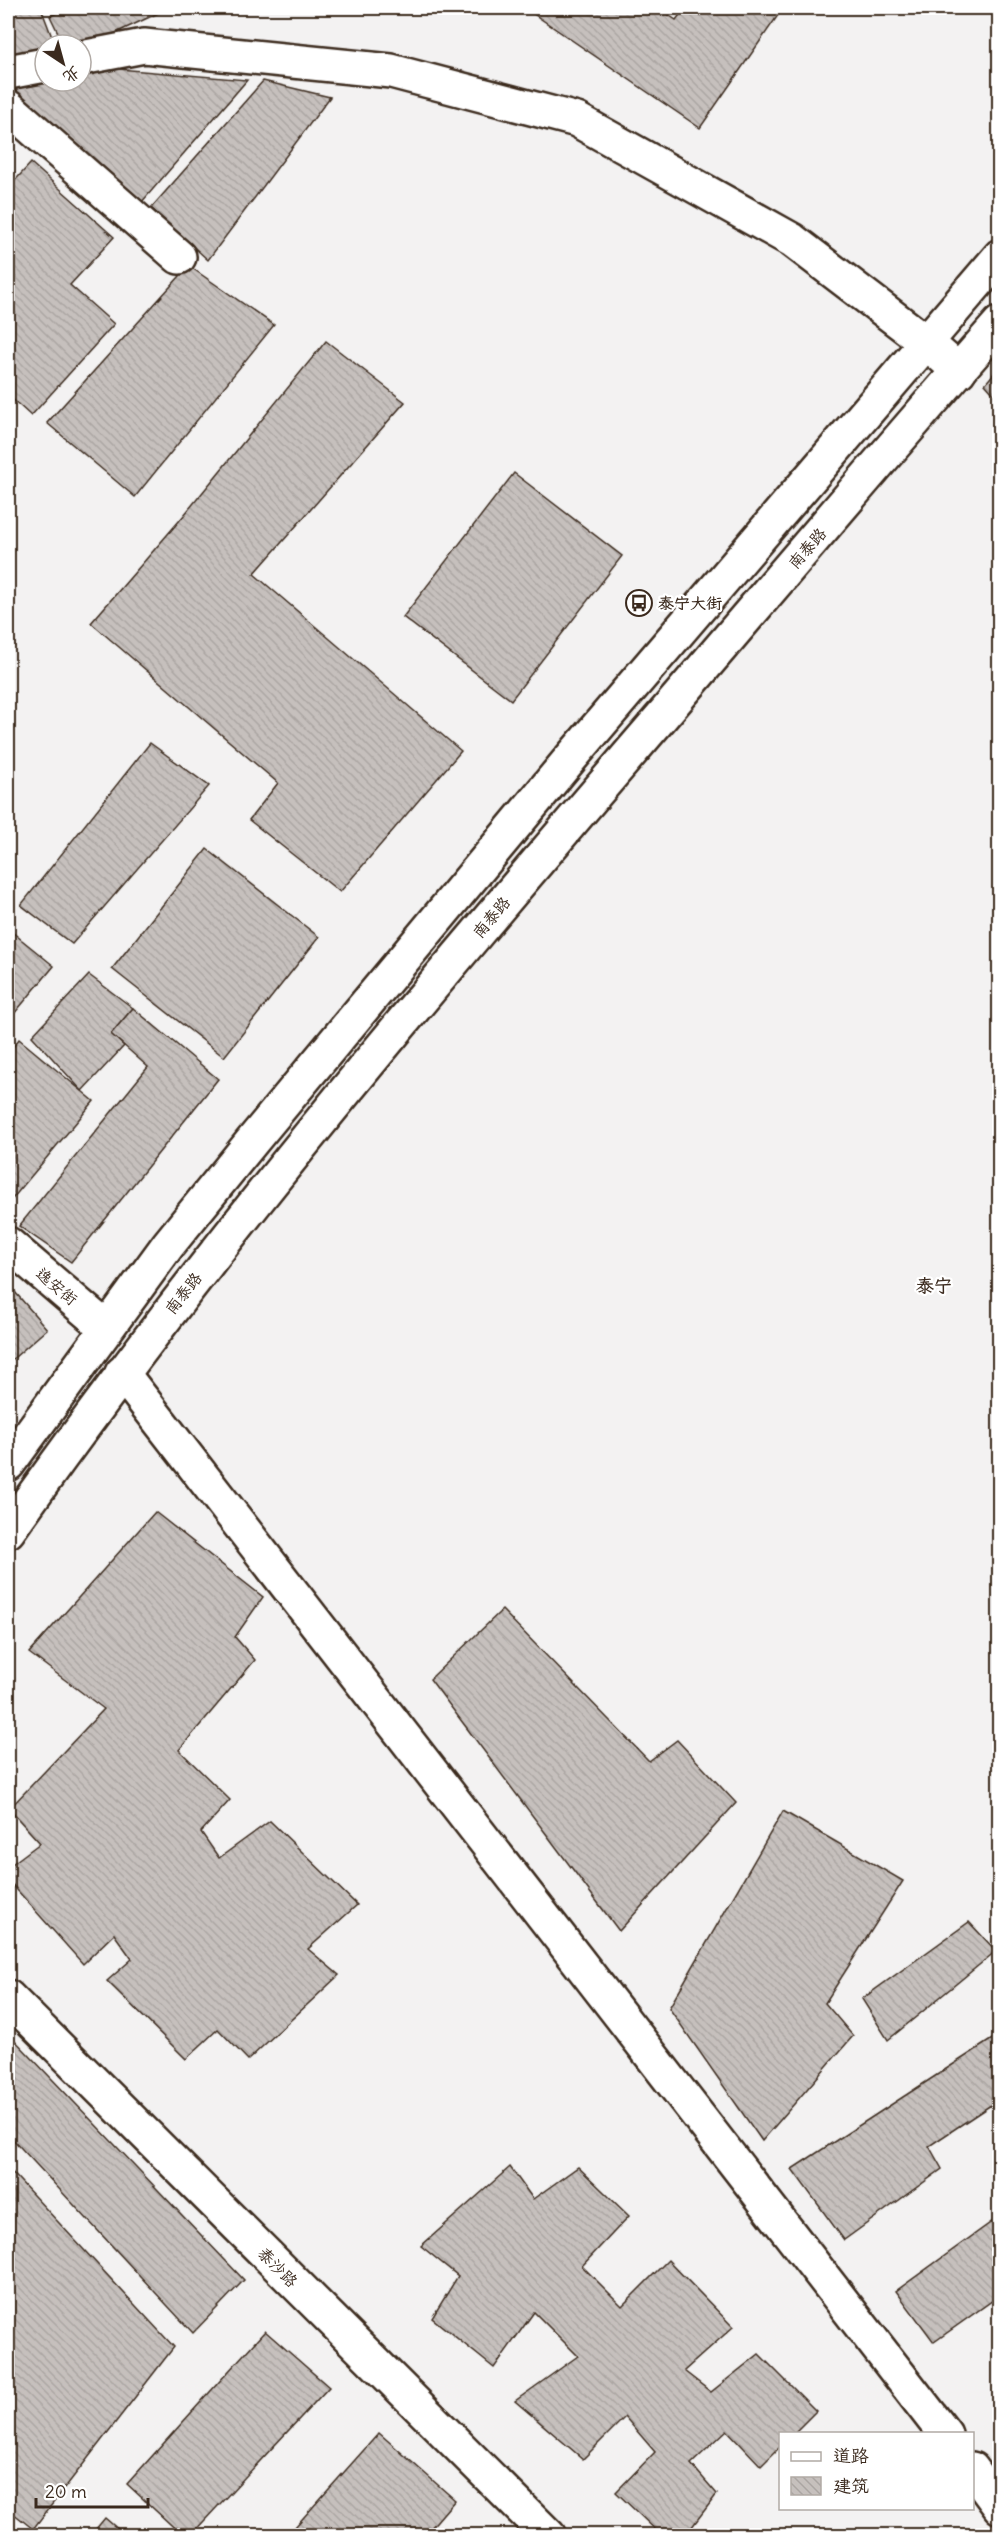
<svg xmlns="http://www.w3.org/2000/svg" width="1007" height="2543" font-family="Delius,'LXGW WenKai TC',sans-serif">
  <defs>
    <pattern id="building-back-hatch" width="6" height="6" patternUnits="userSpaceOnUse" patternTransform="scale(1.5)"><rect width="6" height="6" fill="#c6c0bd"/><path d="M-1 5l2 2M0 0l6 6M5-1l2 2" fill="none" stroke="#aba5a2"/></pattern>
  </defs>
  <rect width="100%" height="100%" fill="#f3f2f2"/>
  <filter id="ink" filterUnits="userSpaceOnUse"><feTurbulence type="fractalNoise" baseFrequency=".0167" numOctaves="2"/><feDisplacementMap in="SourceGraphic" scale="12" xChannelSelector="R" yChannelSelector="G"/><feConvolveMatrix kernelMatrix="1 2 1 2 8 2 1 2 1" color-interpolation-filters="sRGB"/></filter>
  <g filter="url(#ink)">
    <g fill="url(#building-back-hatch)" stroke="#3b2a1e" stroke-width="1.5">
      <polygon points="8,8 41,8 55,45 45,45 45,59 8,62"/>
      <polygon points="69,8 169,8 81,49 81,45 64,45 50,16"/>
      <polygon points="525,8 658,8 676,20 685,8 783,8 700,128"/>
      <polygon points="84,66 247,80 141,203 10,91 45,79 45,81 81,81 81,67"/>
      <polygon points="263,81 330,97 208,260 151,208"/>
      <polygon points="8,135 14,141 8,148"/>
      <polygon points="31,163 114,237 70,285 114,324 31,416 8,395 8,188"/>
      <polygon points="189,266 274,325 135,497 47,423"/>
      <polygon points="326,341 405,402 254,574 461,751 340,892 249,820 278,783 91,623 180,520"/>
      <polygon points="1000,366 1000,401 985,384"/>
      <polygon points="514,473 622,556 511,700 403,617"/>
      <polygon points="150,743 209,786 72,944 21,905"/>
      <polygon points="207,849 319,937 224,1057 112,969"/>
      <polygon points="12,932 54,966 8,1021 8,938"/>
      <polygon points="89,975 133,1008 111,1034 124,1046 82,1091 32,1036"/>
      <polygon points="133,1008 218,1079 71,1262 19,1226 148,1067 111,1034"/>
      <polygon points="19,1039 94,1101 8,1204 8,1054"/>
      <polygon points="8,1284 47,1329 8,1363"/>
      <polygon points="155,1512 263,1597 235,1637 255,1660 179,1750 230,1800 201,1832 219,1858 270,1821 357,1905 308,1949 339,1975 248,2060 218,2029 186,2059 107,1981 132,1959 114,1934 83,1964 8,1880 8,1867 40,1843 9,1809 104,1709 29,1653"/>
      <polygon points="502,1610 649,1761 677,1740 736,1803 619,1931 430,1679"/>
      <polygon points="783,1811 903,1881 825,2003 853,2036 762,2141 669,2008"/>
      <polygon points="969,1922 996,1951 888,2040 862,1999"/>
      <polygon points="8,2033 244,2280 193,2333 8,2134"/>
      <polygon points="1000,2034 1000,2099 929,2146 942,2169 844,2240 792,2169"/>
      <polygon points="510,2167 533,2199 578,2167 629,2216 582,2266 622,2306 668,2260 733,2327 684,2371 711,2392 759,2354 816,2411 793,2434 780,2434 780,2447 761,2466 727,2430 691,2464 717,2494 685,2536 662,2536 616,2492 655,2452 625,2417 583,2459 515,2401 578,2356 534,2312 494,2368 432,2318 458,2276 421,2246"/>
      <polygon points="8,2168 174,2347 33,2529 8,2509"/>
      <polygon points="1000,2216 1000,2295 934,2342 896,2291"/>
      <polygon points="265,2331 329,2387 190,2536 183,2536 127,2484"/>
      <polygon points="379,2433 455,2500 424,2536 287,2536"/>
      <polygon points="105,2518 126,2536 90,2536"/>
    </g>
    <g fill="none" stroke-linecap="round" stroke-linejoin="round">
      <defs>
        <g id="street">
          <polyline points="81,58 144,46 391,71 577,120 792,240 927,343 959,371"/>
          <polyline points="8,72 45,65"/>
          <polyline points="8,107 179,257"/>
          <polyline points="8,1244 106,1328"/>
          <polyline points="122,1373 945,2434"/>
          <polyline points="972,2469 1000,2507"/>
        </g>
        <g id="secondary">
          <polyline points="8,1464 168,1245 254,1139 570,759 1000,256"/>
          <path d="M8 1531C207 1249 431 985 657 722 771 589 884 455 1000 323"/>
          <polyline points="8,1997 549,2536"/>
        </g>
      </defs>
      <use href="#street" stroke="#3b2a1e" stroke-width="38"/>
      <use href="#secondary" stroke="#3b2a1e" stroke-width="38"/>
      <use href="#street" stroke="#fff" stroke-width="33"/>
      <use href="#secondary" stroke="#fff" stroke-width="33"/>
    </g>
  </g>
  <defs>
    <symbol id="bus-ring" viewBox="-11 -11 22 22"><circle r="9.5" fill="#fff" stroke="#3b2a1e" stroke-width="1.5"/><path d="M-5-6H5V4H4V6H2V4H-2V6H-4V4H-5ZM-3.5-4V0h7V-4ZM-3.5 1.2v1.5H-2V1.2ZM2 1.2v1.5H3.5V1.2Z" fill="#3b2a1e"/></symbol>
  </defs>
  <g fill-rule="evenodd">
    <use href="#bus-ring" x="624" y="588" width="30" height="30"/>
  </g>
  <g text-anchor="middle" stroke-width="4.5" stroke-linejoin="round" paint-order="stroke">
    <g font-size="16" fill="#3b2a1e" stroke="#fff">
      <text transform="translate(807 548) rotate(-49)" y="6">南泰路</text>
      <text transform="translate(491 917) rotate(-50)" y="6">南泰路</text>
      <text transform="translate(57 1286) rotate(40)" y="6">逸安街</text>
      <text transform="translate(183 1293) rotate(-52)" y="6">南泰路</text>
      <text transform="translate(278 2267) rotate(45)" y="6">泰沙路</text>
    </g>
    <g font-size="16" font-weight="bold" fill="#3b2a1e" stroke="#fff" text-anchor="start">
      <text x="658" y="609">泰宁大街</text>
    </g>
    <g font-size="18" font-weight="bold" fill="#3b2a1e" stroke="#fff">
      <text x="934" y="1292">泰宁</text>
    </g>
  </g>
  <rect width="1007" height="2543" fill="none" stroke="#fff" stroke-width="30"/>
  <rect x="15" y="15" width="977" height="2513" fill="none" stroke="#3b2a1e" stroke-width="2" filter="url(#ink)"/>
  <rect x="779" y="2432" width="195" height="78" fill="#ffffff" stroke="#b1aaa5" stroke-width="1.5"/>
  <rect x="791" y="2452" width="30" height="9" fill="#ffffff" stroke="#b1aaa5" stroke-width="1.5"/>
  <text x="833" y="2462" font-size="18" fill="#3b2a1e">道路</text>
  <rect x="791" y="2477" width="30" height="18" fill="url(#building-back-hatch)" stroke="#b1aaa5" stroke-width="1.5"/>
  <text x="833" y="2492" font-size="18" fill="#3b2a1e">建筑</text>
  <g transform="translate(63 63) rotate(144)"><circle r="28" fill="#ffffff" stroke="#b1aaa5" stroke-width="1.5"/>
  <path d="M0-4.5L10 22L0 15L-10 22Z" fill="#3b2a1e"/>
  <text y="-9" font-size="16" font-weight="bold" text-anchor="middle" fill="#3b2a1e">北</text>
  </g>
  <path d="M36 2498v9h112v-9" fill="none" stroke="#3b2a1e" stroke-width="3"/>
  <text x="45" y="2498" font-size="18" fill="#3b2a1e" stroke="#ffffff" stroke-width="4.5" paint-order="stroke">20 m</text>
</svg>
